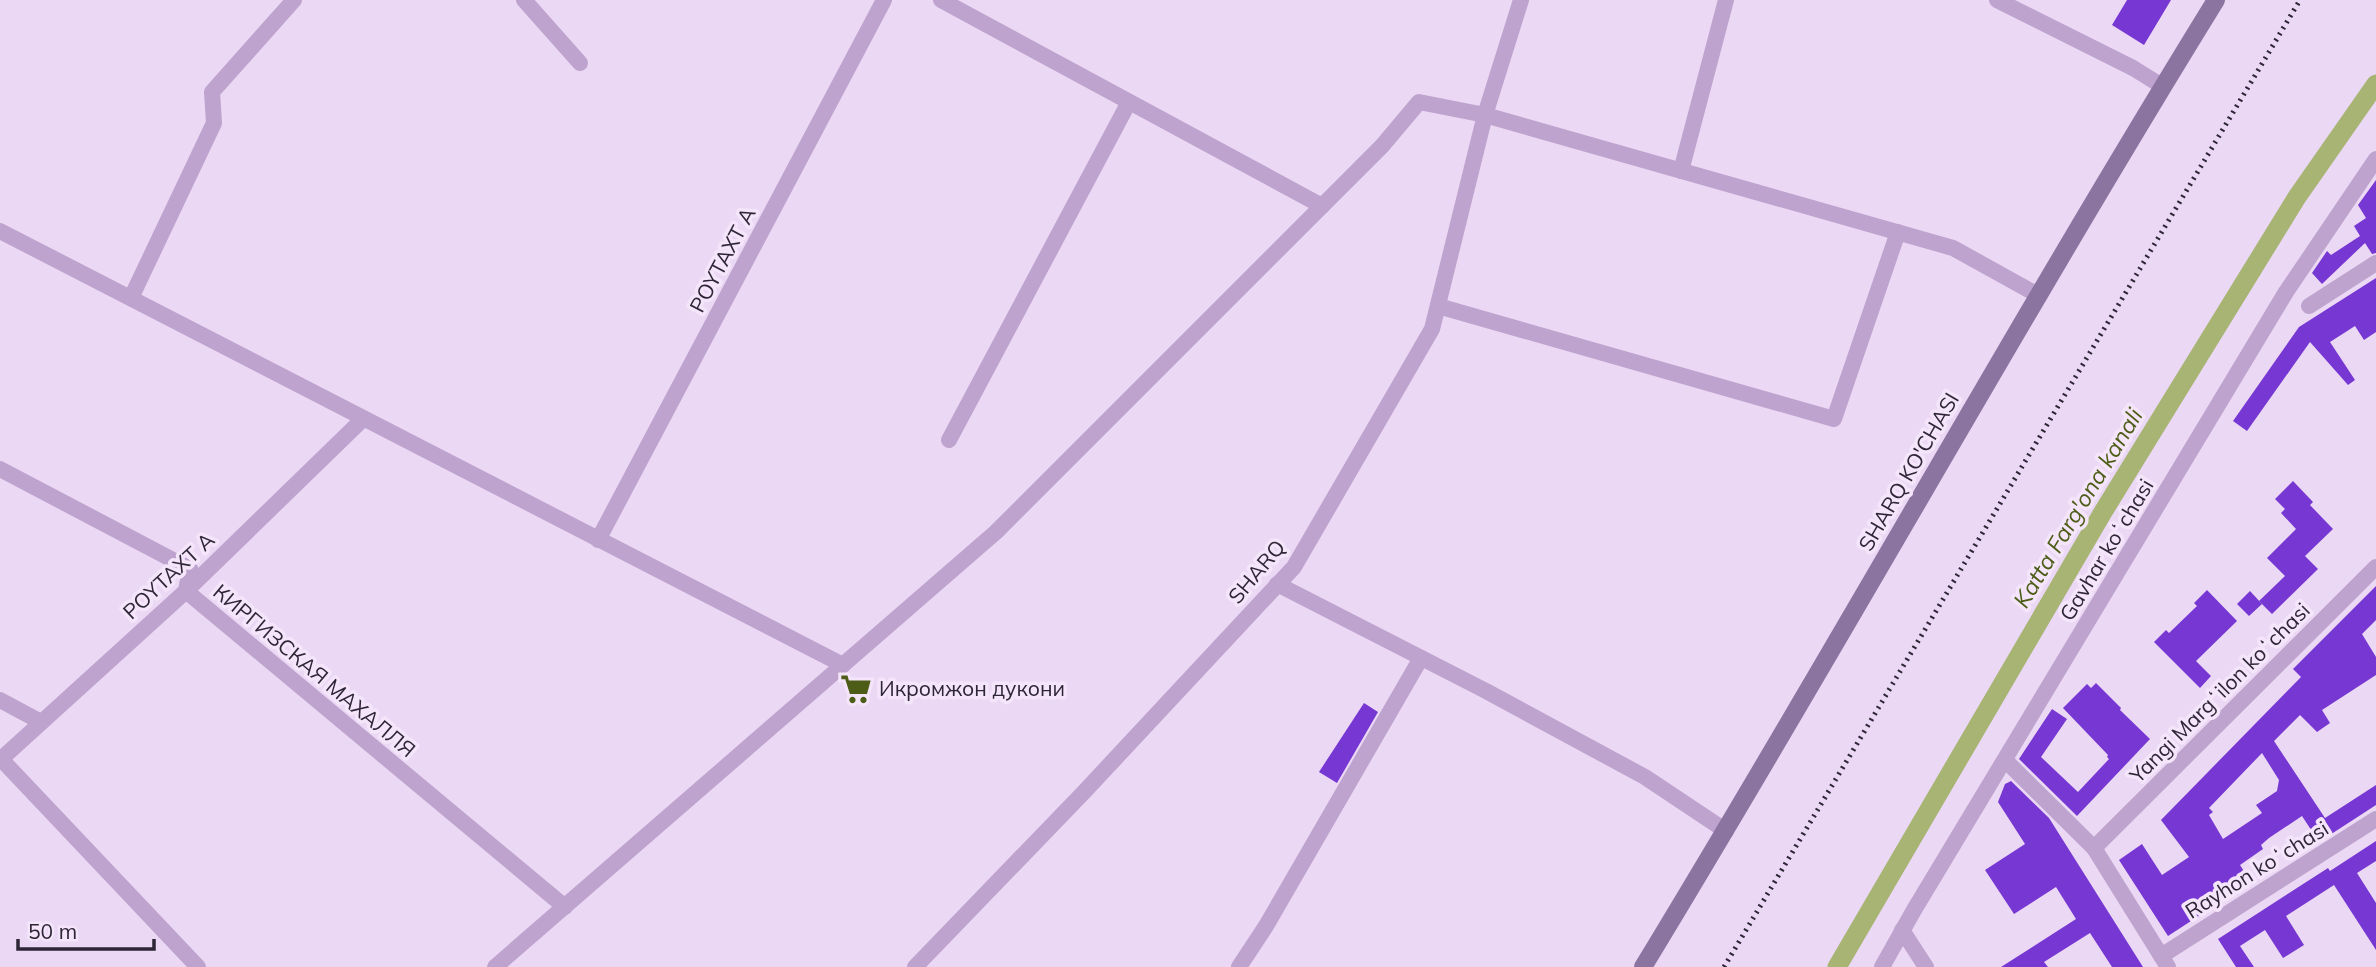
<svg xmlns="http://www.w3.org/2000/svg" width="2376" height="967" font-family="Mulish,sans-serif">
  <rect width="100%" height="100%" fill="#ebd8f4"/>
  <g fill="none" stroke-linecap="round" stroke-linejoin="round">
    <polyline stroke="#a7b474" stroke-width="19" points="1837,967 2103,512 2297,197 2376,84"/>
  </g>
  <g fill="#7737d3" fill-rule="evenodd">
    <polygon points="2127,0 2171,0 2144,45 2112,25"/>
    <polygon points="2376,180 2376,253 2372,254 2365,243 2322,284 2312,273 2327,251 2331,255 2360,236 2354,226 2366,218 2358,205"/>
    <polygon points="2376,278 2376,332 2364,340 2355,326 2330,342 2355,380 2348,385 2310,342 2247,431 2233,421 2299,327"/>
    <polygon points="2293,481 2313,502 2310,505 2333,529 2305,556 2318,569 2272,614 2259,601 2285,576 2267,558 2296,529 2281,513 2285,509 2275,499"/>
    <path d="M2376 586V620L2362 634 2376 657V675L2322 710 2330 723 2317 732 2300 715 2274 741 2325 818 2376 785V805L2319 842 2302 816 2269 838 2261 845 2263 849 2240 865 2251 882 2168 936 2119 860 2142 844 2162 875 2189 857 2161 820 2301 677 2293 669ZM2262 753 2279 780 2277 791 2256 805 2262 813 2223 839 2209 815 2213 812 2209 808Z"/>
    <polygon points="2207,590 2237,621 2196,661 2211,676 2200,688 2154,642 2166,630 2169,633 2197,606 2194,603"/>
    <polygon points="2250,591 2262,604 2249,616 2237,604"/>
    <polygon points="2096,683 2121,708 2120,710 2150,739 2077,816 2019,759 2052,709 2067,719 2041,757 2078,792 2109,759 2107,757 2108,755 2063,708 2087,684 2091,688"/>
    <polygon points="1364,703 1378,712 1337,783 1319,772"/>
    <polygon points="2011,781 2049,818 2143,967 2112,967 2090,933 2044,962 2048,967 2001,967 2076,919 2056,887 2014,914 1985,870 2025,844 1998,802 2005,784"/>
    <polygon points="2376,841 2376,861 2357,873 2376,903 2376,950 2334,885 2286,916 2304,945 2283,958 2265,930 2240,946 2254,967 2236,967 2218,939 2328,868 2330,871"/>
  </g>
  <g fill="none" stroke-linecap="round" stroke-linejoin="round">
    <g stroke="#bda3cd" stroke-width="16">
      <polyline points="524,0 580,63"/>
      <polyline points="941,0 1322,206"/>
      <polyline points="1997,0 2133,68 2162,86"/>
      <polyline points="1681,171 1726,0"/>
      <polyline points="0,231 843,665"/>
      <polyline points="131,298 214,123 212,92 294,0"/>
      <polyline points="1438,306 1834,419 1898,232"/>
      <polyline points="2309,306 2376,263"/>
      <polyline points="949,440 1129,102"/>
      <polyline points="0,469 190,569 186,591 565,907"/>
      <polyline points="598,540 884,0"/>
      <polyline points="1277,584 1486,691 1645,777 1726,831"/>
      <polyline points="0,700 41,722"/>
      <polyline points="1,759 198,967"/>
      <polyline points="0,760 186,591 363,419"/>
      <polyline points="2005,760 2094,848 2168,967"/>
      <polyline points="2094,848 2376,567"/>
      <polyline points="1902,930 1926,967"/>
      <polyline points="2161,956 2376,819"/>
      <polyline points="495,967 996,532 1382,146 1419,102 1485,115 1521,0"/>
      <polyline points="915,967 1084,792 1294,567 1432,329 1485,115 1953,248 2038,295"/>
      <polyline points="1239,967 1266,926 1421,658"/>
      <polyline points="1882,967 1914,910 2286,292 2376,159"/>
    </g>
    <path stroke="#8c74a1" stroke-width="18" d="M1643 967C1838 647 2019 319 2216 0"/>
    <polyline stroke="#2e2637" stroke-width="5" stroke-dasharray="2 5" stroke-linecap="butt" points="1724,967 2300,0"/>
  </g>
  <defs>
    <symbol id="supermarket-bare" viewBox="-9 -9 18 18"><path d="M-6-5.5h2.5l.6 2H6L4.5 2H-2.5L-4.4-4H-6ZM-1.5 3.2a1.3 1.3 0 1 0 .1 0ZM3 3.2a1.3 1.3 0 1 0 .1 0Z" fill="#4d5d17" stroke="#f5e5fb" stroke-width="2.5" paint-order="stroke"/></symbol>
  </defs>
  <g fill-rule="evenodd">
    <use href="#supermarket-bare" x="834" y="667" width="44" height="44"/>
  </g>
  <g text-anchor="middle" stroke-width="7" stroke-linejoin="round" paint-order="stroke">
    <g font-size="21" fill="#2e2637" stroke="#f5e5fb">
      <text transform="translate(723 260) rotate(-62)" y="7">POYTAXT A</text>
      <text transform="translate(1909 472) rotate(-60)" y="7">SHARQ KO'CHASI</text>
      <text transform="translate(2107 550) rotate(-59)" y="7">Gavhar koʻchasi</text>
      <text transform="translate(1257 572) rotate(-50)" y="7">SHARQ</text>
      <text transform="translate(169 576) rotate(-43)" y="7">POYTAXT A</text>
      <text transform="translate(314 671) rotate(40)" y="7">КИРГИЗСКАЯ МАХАЛЛЯ</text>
      <text transform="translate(2220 693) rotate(-45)" y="7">Yangi Margʻilon koʻchasi</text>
      <text transform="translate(2257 870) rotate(-32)" y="7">Rayhon koʻchasi</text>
    </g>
    <g font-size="21" fill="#2e2637" stroke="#f5e5fb" text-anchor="start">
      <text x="879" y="696">Икромжон дукони</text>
    </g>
    <g font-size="23" font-style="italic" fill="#4d5d17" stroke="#f5e5fb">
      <text transform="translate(2078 508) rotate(-59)" y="8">Katta Farg'ona kanali</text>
    </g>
  </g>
  <path d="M18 939v10h136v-10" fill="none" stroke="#2e2637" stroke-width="3.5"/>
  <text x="28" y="939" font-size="21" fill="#2e2637" stroke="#f5e5fb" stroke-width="5" paint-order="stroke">50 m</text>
</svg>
